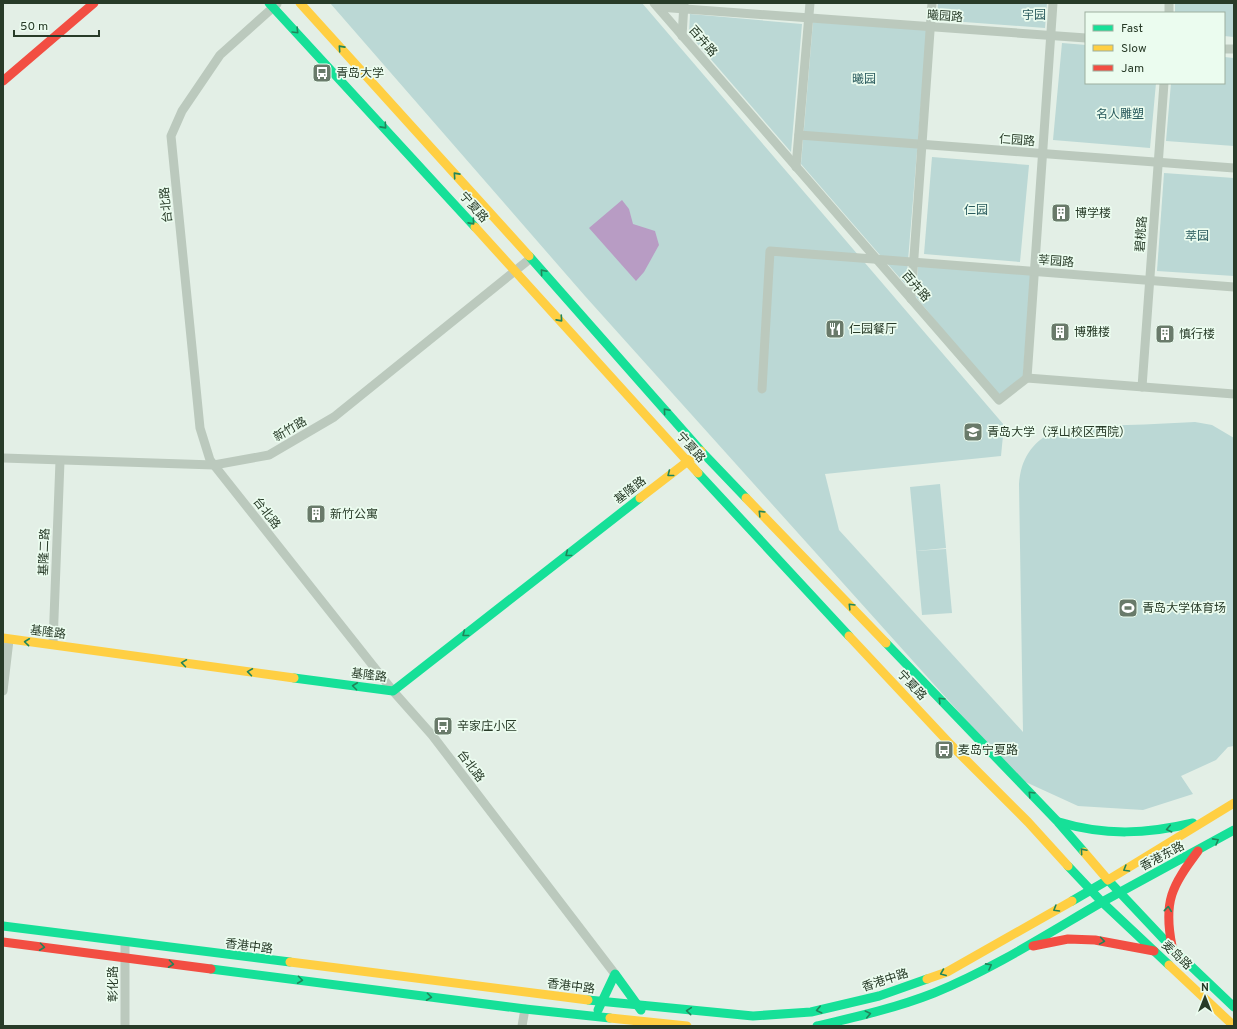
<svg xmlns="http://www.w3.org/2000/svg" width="1237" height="1029" font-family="Overpass,'Noto Sans SC',sans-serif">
  <rect width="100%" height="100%" fill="#e3efe6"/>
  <g fill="#bbd8d5">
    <path d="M330 3H642L1004 425 1001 456 825 474 839 530 1023 732 1019 484C1021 459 1031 443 1054 431 1064 425 1082 427 1094 426 1127 425 1161 424 1195 422L1212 425 1234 438V746L1228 747 1216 760 1181 776 1193 794 1143 810 1078 806 1019 779 585 296Z"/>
    <polygon points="938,3 1047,3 1045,28 937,20"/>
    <polygon points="1175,3 1234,3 1234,37 1224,36 1224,13 1175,13"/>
    <polygon points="690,14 802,24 791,152 689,34"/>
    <polygon points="813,22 927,30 906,285 801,164"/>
    <polygon points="1062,43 1086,45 1086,83 1156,83 1150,148 1053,140"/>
    <polygon points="1224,57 1234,58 1234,146 1166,141 1171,83 1224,83"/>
    <polygon points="932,157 1029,165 1020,262 924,254"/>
    <polygon points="1164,173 1234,178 1234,276 1157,271"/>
    <polygon points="918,266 1031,275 1023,376 998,397 916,297"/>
    <polygon points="940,484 946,548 916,551 910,487"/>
    <polygon points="946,549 952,613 922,615 916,551"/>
  </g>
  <polygon fill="#b89cc4" points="622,200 629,209 633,224 655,231 659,245 644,272 636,281 589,228"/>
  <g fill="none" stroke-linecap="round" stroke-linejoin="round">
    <g stroke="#bbc9bd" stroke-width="9">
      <polyline points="654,3 999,400 1027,378 1234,394"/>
      <polyline points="277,4 220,55 182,111 171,136 200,428 210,460 393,691 432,735 615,974"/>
      <polyline points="658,7 1086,38"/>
      <polyline points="1169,13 1169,3"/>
      <polyline points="682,36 684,4"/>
      <polyline points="1224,49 1234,49"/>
      <polyline points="799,135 1234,168"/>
      <polyline points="796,167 810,3"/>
      <polyline points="911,299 932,3"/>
      <polyline points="1027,378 1053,3"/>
      <polyline points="1142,387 1164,83"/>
      <polyline points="762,389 770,251 1234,287"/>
      <polyline points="3,458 214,465 269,455 334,417 531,258"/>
      <polyline points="53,644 60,461"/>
      <polyline points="3,691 9,640"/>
      <polyline points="125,943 125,1026"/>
      <polyline points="522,1026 525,1009"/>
    </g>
    <g stroke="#16e098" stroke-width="9">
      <polyline points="269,3 475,227"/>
      <polyline points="529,256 701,451 746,498"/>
      <polyline points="698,473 849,636"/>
      <polyline points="886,643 1058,822 1084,852"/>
      <polyline points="294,678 393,691 640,498"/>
      <path d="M1059 822C1105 836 1147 834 1193 823"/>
      <polyline points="1068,866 1102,902 1234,830"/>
      <polyline points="1072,901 1108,880 1172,948 1234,1007"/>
      <polyline points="3,926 290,962"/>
      <polyline points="211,969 525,1009 610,1018"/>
      <polyline points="588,1000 753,1016 811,1012 879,996 927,979"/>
      <polyline points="598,1010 615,974 641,1010"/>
      <path d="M817 1026C856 1017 896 1008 934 993 993 969 1047 934 1102 902L1169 965"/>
    </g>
    <g stroke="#ffcf43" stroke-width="9">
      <polyline points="300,3 529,256"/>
      <polyline points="475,227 698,473"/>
      <polyline points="640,498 701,451"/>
      <polyline points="746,498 886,643"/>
      <polyline points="849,636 951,745 1028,822 1068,866"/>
      <polyline points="3,638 294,678"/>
      <polyline points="1084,852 1108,880 1234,803"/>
      <polyline points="290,962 588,1000"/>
      <polyline points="1169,965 1234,1026"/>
      <polyline points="927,979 947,972 1072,901"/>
      <polyline points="610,1018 687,1026"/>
    </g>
    <g stroke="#f24e42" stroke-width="9">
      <polyline points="3,81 94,3"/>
      <polyline points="3,942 211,969"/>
      <polyline points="1033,946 1068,939 1095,940 1154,951"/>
      <path d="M1172 946C1163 901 1172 886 1198 851"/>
    </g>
  </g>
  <defs><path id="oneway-chevron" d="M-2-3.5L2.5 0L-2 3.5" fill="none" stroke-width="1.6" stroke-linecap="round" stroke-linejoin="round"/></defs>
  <g stroke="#20855a">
    <use href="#oneway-chevron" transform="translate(296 31) rotate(46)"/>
    <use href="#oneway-chevron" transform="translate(341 48) rotate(-132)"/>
    <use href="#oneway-chevron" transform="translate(384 126) rotate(48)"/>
    <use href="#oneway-chevron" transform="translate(456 175) rotate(-132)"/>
    <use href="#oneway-chevron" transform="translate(472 222) rotate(48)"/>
    <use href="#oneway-chevron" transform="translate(543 272) rotate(-131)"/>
    <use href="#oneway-chevron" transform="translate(560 319) rotate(48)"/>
    <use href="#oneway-chevron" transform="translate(666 411) rotate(-131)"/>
    <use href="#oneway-chevron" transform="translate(670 474) rotate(142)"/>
    <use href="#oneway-chevron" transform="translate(761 513) rotate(-134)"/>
    <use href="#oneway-chevron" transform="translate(568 554) rotate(142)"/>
    <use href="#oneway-chevron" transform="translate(851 606) rotate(-134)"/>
    <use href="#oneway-chevron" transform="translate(465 634) rotate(142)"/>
    <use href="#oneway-chevron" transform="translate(27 642) rotate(-174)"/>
    <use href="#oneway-chevron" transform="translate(184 663) rotate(-172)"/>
    <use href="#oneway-chevron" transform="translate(250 672) rotate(-172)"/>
    <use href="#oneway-chevron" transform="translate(355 686) rotate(-173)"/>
    <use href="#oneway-chevron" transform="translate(941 700) rotate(-134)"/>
    <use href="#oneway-chevron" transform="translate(1031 794) rotate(-134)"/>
    <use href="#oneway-chevron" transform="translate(1169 829) rotate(168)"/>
    <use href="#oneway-chevron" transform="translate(1216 841) rotate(-29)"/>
    <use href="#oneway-chevron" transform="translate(1083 851) rotate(-131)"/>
    <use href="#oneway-chevron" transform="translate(1126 869) rotate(149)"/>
    <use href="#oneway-chevron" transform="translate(1056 909) rotate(149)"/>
    <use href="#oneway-chevron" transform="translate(1168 909) rotate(-84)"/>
    <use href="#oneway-chevron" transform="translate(1102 941) rotate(9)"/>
    <use href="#oneway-chevron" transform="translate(42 947) rotate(7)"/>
    <use href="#oneway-chevron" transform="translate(171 964) rotate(7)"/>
    <use href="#oneway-chevron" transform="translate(989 966) rotate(-28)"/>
    <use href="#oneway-chevron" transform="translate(943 973) rotate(158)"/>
    <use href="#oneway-chevron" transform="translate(300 980) rotate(7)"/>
    <use href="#oneway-chevron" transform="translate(429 997) rotate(7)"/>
    <use href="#oneway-chevron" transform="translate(819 1010) rotate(167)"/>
    <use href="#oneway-chevron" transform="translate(689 1011) rotate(-175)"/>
    <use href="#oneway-chevron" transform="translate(868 1014) rotate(-13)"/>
  </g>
  <defs>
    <symbol id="bus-square" viewBox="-11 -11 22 22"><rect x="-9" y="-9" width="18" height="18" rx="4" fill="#697a6a" stroke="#ebfcef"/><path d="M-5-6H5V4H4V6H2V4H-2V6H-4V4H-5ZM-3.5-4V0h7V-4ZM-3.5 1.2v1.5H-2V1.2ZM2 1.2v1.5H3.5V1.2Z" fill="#fff"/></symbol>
    <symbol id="building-square" viewBox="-11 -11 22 22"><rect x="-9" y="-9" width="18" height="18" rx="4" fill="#697a6a" stroke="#ebfcef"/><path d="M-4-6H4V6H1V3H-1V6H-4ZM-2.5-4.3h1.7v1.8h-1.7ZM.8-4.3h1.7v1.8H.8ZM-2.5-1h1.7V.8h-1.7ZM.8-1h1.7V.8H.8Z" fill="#fff"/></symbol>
    <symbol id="restaurant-square" viewBox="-11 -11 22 22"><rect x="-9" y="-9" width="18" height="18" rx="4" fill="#697a6a" stroke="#ebfcef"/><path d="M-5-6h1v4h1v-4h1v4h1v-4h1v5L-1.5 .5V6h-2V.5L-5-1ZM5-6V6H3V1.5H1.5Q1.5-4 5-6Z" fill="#fff"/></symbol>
    <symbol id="university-square" viewBox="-11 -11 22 22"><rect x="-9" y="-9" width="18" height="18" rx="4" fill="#697a6a" stroke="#ebfcef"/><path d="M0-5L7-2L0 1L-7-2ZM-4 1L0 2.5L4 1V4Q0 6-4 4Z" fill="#fff"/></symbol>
    <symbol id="stadium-square" viewBox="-11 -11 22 22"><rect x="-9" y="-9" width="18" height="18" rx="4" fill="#697a6a" stroke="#ebfcef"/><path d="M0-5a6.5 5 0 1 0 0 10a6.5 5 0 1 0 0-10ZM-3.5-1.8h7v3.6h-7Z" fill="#fff"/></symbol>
  </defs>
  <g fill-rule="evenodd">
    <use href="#bus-square" x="311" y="62" width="22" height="22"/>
    <use href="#building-square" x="1050" y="202" width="22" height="22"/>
    <use href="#restaurant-square" x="824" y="318" width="22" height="22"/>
    <use href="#building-square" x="1049" y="321" width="22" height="22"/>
    <use href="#building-square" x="1154" y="323" width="22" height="22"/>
    <use href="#university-square" x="962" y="421" width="22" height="22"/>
    <use href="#building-square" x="305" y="503" width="22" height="22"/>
    <use href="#stadium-square" x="1117" y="597" width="22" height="22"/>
    <use href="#bus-square" x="432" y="715" width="22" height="22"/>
    <use href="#bus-square" x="933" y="739" width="22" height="22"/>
  </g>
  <g text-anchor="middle" stroke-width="3.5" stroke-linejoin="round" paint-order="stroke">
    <g font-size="12" fill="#295a5d" stroke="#ebfcef">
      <text x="1034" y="19">宇园</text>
      <text x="864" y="83">曦园</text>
      <text x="1120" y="118">名人雕塑</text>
      <text x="976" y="214">仁园</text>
      <text x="1197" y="240">萃园</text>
    </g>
    <g font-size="12" fill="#283b28" stroke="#ebfcef">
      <text transform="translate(945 16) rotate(4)" y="4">曦园路</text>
      <text transform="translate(703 41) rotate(49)" y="4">百卉路</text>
      <text transform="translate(1017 140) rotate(4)" y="4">仁园路</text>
      <text transform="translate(166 205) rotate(-96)" y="4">台北路</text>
      <text transform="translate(474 207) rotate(48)" y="4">宁夏路</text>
      <text transform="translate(1141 234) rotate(-86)" y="4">碧桃路</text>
      <text transform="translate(1056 261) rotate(4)" y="4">莘园路</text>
      <text transform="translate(916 286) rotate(49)" y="4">百卉路</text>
      <text transform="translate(290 429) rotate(-30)" y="4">新竹路</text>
      <text transform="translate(691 447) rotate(48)" y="4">宁夏路</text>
      <text transform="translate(630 490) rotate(-38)" y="4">基隆路</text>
      <text transform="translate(267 513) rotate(52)" y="4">台北路</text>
      <text transform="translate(44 552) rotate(-88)" y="4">基隆二路</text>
      <text transform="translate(48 632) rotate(7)" y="4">基隆路</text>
      <text transform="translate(369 675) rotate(7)" y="4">基隆路</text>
      <text transform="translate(912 685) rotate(47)" y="4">宁夏路</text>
      <text transform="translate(471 766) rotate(53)" y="4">台北路</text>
      <text transform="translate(1162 856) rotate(-28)" y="4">香港东路</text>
      <text transform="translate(249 946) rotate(7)" y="4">香港中路</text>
      <text transform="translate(1177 955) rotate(43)" y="4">麦岛路</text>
      <text transform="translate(885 980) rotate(-18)" y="4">香港中路</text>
      <text transform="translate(113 984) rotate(-90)" y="4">彰化路</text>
      <text transform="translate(571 986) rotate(7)" y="4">香港中路</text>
    </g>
    <g font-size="12" fill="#283b28" stroke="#ebfcef" text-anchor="start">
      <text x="336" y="77">青岛大学</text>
      <text x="1075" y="217">博学楼</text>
      <text x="849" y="333">仁园餐厅</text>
      <text x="1074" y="336">博雅楼</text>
      <text x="1179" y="338">慎行楼</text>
      <text x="987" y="436">青岛大学（浮山校区西院）</text>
      <text x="330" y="518">新竹公寓</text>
      <text x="1142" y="612">青岛大学体育场</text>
      <text x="457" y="730">辛家庄小区</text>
      <text x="958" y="754">麦岛宁夏路</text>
    </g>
  </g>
  <rect width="1237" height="1029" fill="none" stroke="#283b28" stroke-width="8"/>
  <rect x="1085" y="12" width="140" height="72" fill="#ebfcef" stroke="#9daf9f"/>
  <rect x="1093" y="25" width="20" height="6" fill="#16e098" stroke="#9daf9f"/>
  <text x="1121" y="32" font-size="12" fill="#283b28">Fast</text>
  <rect x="1093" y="45" width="20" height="6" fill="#ffcf43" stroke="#9daf9f"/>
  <text x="1121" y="52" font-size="12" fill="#283b28">Slow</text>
  <rect x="1093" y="65" width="20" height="6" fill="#f24e42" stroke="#9daf9f"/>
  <text x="1121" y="72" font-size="12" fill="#283b28">Jam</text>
  <g transform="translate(1205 997)" stroke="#ebfcef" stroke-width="3" paint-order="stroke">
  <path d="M0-3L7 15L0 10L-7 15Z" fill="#283b28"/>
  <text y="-6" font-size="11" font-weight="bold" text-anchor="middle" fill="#283b28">N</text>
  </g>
  <path d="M14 30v6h85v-6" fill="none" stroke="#283b28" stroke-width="2"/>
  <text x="20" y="30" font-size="12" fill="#283b28" stroke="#ebfcef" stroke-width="3" paint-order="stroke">50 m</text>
</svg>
